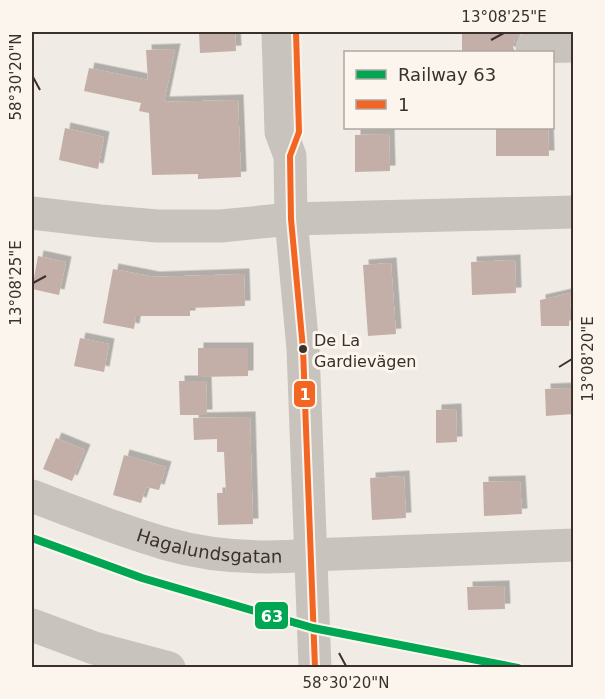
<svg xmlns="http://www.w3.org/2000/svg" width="605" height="699" font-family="'DejaVu Sans',sans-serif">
  <defs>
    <filter id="shadow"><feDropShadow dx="5.5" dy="-5.5" stdDeviation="0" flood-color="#0004"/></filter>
  </defs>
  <rect width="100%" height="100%" fill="#f0ebe5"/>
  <g fill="#c3afa7" filter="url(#shadow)">
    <polygon points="199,32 235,32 236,51 200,53"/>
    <polygon points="462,32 522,32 515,39 513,47 515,52 462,52"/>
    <polygon points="175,49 164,102 238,100 241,177 198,179 198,174 152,175 149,113 139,111 141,103 84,91 89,68 148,80 146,50"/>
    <polygon points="65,128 104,137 98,169 59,160"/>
    <polygon points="496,128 548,128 549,156 496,156"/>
    <polygon points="389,134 390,171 355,172 355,135"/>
    <polygon points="38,256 66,262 59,295 32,289"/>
    <polygon points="515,260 516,293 472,295 471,262"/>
    <polygon points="391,263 396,334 368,336 363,265"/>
    <polygon points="113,269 154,277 244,274 245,306 190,308 190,316 136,316 134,329 103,323"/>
    <polygon points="571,293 569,326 541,326 540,300"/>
    <polygon points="80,338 109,344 104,372 74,366"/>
    <polygon points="198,348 248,348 248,376 198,377"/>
    <polygon points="179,381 206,381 207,415 180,415"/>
    <polygon points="573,388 573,414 546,416 545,389"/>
    <polygon points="456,409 457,442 436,443 436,410"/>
    <polygon points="250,417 253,524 218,525 217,493 226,493 224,452 217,452 217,439 194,440 193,418"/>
    <polygon points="56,438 85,450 72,481 43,469"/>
    <polygon points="124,455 166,467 159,490 146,487 141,503 113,495"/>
    <polygon points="404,476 406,518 372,520 370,478"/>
    <polygon points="520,481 522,514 484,516 483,482"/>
    <polygon points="504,586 505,609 468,610 467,587"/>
  </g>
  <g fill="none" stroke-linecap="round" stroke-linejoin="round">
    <g stroke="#c9c3be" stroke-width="33">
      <polyline points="278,32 281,132 290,156 291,219 303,349 315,668"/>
      <polyline points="532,47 574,46"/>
      <polyline points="32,213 100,221 157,226 221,226 291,219 574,212"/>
      <path id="s1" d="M32 496C76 513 121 531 167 544 212 557 263 559 310 555L574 545"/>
      <polyline points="32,625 94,648 169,668"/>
    </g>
    <defs>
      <polyline id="bus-1" points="296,32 299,132 290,156 291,219 303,349 315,668"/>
    </defs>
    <use href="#bus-1" stroke="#fbf5ee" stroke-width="10"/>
    <use href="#bus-1" stroke="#f26522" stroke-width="6"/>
    <defs>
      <polyline id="rail-1" points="32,538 142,578 313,628 518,668"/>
    </defs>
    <use href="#rail-1" stroke="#fbf5ee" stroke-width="12"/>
    <use href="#rail-1" stroke="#00a651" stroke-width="8"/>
  </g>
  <path fill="none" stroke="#3b302b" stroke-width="2" d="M491 40 504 33M33 77 40 90M33 283 46 276M559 367 572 359M339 653 346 666"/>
  <circle fill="#3b302b" stroke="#fbf5ee" stroke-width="2" cx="303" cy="349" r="5"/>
  <g text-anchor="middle" stroke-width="6" stroke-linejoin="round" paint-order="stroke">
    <g font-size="16" fill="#3b302b" stroke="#fbf5ee" text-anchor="start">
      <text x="314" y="346">De La<tspan x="314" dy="21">Gardievägen</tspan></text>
    </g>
    <g font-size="18" fill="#3b302b" stroke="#fbf5ee">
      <text dy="6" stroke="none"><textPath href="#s1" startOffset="186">Hagalundsgatan</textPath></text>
    </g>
  </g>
  <g stroke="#fbf5ee" stroke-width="2">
    <rect x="293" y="380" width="23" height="28" rx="6" fill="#f26522"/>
    <rect x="254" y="601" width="35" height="29" rx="6" fill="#00a651"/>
  </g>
  <g font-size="16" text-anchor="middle" font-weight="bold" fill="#fff">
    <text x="305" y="400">1</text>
    <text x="272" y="622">63</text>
  </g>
  <rect width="605" height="699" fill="none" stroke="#fbf5ee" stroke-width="66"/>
  <rect x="344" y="51" width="210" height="78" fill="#fbf5ee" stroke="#aea6a0" stroke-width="1.5"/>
  <rect x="356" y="70" width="30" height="9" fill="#00a651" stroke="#aea6a0" stroke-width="1.5"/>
  <text x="398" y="81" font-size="18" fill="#3b302b">Railway 63</text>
  <rect x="356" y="100" width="30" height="9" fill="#f26522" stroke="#aea6a0" stroke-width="1.5"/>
  <text x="398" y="111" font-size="18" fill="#3b302b">1</text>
  <rect x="33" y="33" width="539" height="633" fill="none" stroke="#3b302b" stroke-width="2"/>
  <g font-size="15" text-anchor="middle" fill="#3b302b">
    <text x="504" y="22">13°08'25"E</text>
    <text transform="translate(16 77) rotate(-90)" y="5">58°30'20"N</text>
    <text transform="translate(16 283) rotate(-90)" y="5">13°08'25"E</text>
    <text transform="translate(588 359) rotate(-90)" y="5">13°08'20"E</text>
    <text x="346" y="688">58°30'20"N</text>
  </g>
</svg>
